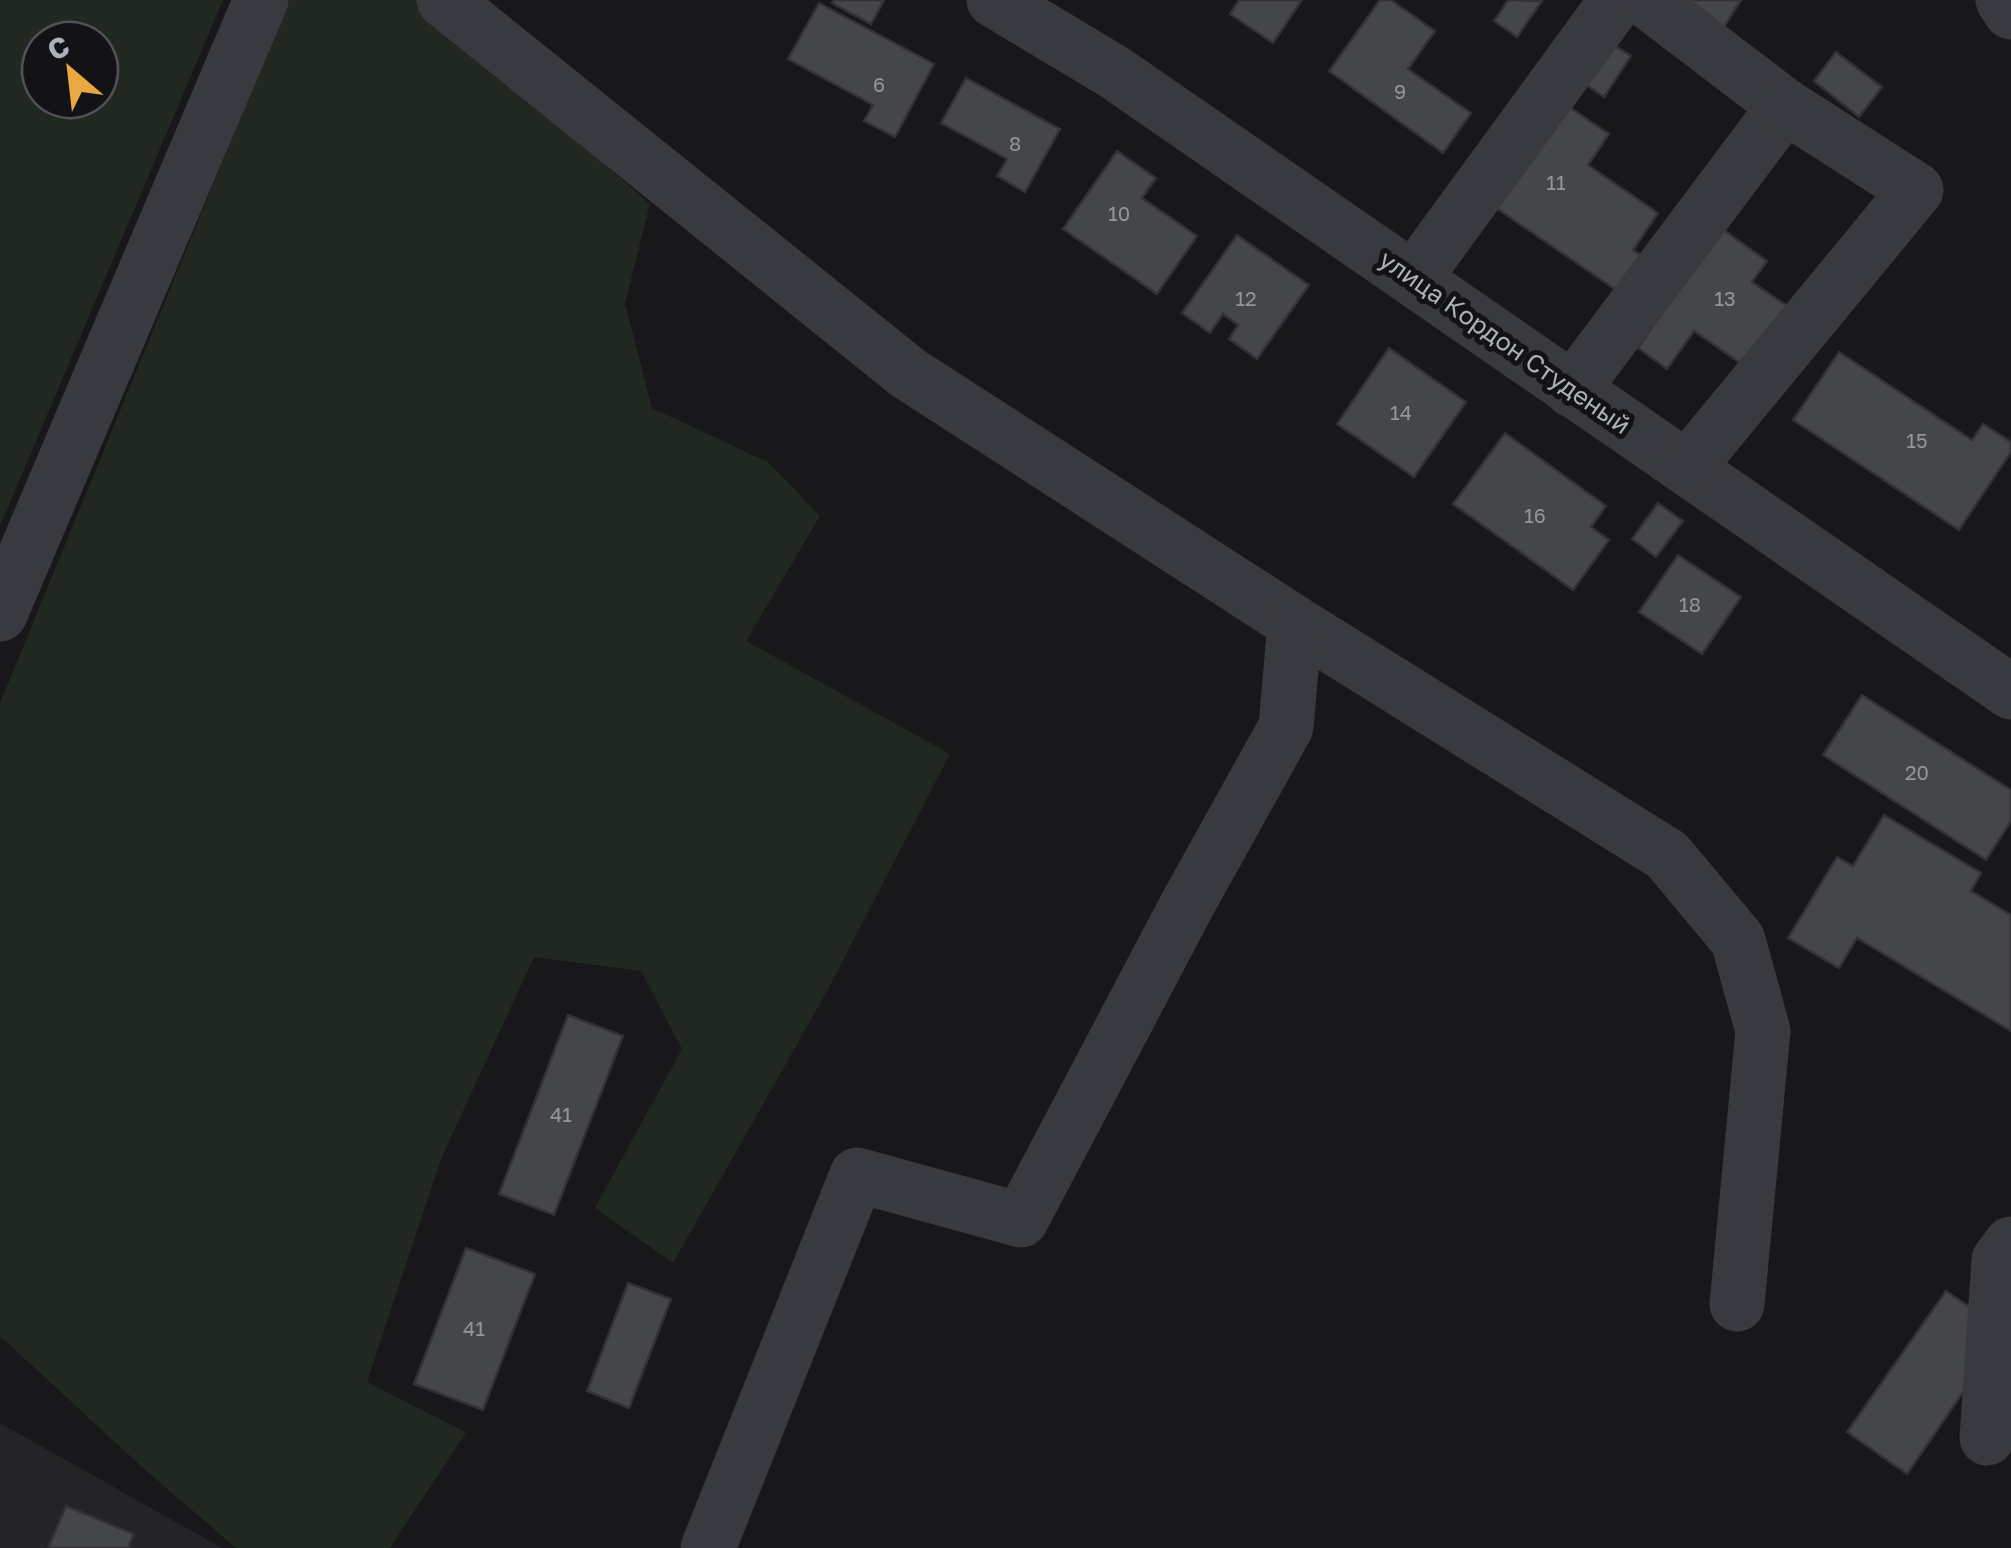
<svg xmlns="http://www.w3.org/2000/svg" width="2011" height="1548" font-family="'Golos Text',sans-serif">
  <rect width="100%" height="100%" fill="#18181a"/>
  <polygon fill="#242427" points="0,1423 222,1548 0,1548"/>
  <g fill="#202821" fill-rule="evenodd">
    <path d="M0 0H223L0 526ZM100 40V100H40V40Z"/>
    <polygon points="289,0 424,0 508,80 650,204 625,303 652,408 768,462 820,516 746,641 950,754 826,993 673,1263 595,1208 682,1049 641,971 534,957 441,1159 367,1382 466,1432 390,1548 236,1548 142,1467 0,1336 0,703"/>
  </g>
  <g fill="#45464a" stroke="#323236" stroke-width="2.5">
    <polygon points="834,0 884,0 871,24 832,3"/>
    <polygon points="1239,0 1302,0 1273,43 1230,14"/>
    <polygon points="1380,0 1391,0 1435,31 1408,69 1471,113 1443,153 1329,71"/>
    <polygon points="1508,0 1542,1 1517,37 1494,21"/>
    <polygon points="1656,0 1741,0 1717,38"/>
    <polygon points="819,3 934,64 895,137 864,121 873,105 788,59"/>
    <polygon points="1601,37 1631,56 1604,97 1575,77"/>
    <polygon points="1836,52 1882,87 1859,117 1814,81"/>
    <polygon points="966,78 1060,129 1025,192 997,176 1007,159 941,123"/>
    <polygon points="1556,98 1609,134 1588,165 1658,213 1633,250 1656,266 1632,301 1486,201"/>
    <polygon points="1117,151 1156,178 1142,198 1197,236 1157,294 1063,229"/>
    <polygon points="1721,228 1767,261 1752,282 1802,316 1759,376 1694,331 1667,369 1638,348"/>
    <polygon points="1237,235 1309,285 1257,359 1229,339 1238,325 1223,314 1210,333 1182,313"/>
    <polygon points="1389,348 1466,402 1414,477 1337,424"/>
    <polygon points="1839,352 1972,440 1983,424 2011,442 2011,452 1959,530 1793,420"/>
    <polygon points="1505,433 1606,506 1591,527 1609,540 1573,590 1453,504"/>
    <polygon points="1658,503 1683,521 1656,557 1632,539"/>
    <polygon points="1678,555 1741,597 1702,654 1639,612"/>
    <polygon points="1862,695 2011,790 2011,821 1986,860 1823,755"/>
    <polygon points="1884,815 1981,873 1971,891 2011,915 2011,1031 1857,938 1839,968 1788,938 1837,857 1853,866"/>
    <polygon points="568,1015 623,1036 554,1215 499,1194"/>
    <polygon points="466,1248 535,1274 483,1410 414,1384"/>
    <polygon points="628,1283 671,1299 629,1408 587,1391"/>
    <polygon points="1946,1291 2005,1331 1907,1474 1847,1432"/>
    <polygon points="66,1506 134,1534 128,1548 48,1548"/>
  </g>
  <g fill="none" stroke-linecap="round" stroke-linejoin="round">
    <g stroke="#393a3f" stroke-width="55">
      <polyline points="444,0 908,373 1295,623 1667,855 1738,940 1763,1031 1737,1304"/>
      <polyline points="994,0 1114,72 2011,692"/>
      <polyline points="2003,0 2011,12"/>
      <polyline points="1414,278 1617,0"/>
      <polyline points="1572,390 1785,106 1646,0"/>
      <polyline points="1687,468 1916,190 1785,106"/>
      <polyline points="0,614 261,0"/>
      <polyline points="1987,1438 1999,1260 2011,1244"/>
      <polyline points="708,1548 857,1175 1021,1220 1187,905 1286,727 1295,623"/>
    </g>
  </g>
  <g text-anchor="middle" stroke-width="10" stroke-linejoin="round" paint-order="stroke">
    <g font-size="20" fill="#92969d">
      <text x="879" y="92">6</text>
      <text x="1400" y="99">9</text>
      <text x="1015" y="151">8</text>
      <text x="1556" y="190">11</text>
      <text x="1119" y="221">10</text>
      <text x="1246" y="306">12</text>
      <text x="1725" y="306">13</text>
      <text x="1401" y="420">14</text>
      <text x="1917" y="448">15</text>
      <text x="1535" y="523">16</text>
      <text x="1690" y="612">18</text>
      <text x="1917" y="780">20</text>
      <text x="561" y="1122">41</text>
      <text x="474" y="1336">41</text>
    </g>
    <g font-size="25" fill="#abb0b9" stroke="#131315">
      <text transform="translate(1505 342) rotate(35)" y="9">улица Кордон Студеный</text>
    </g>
  </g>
  <g transform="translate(70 70) rotate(332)"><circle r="48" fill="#131315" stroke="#505257" stroke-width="2.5"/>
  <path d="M0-8L18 38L0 25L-18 38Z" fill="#e9a841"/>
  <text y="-15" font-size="28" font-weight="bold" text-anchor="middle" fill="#abb0b9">С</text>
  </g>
</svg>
